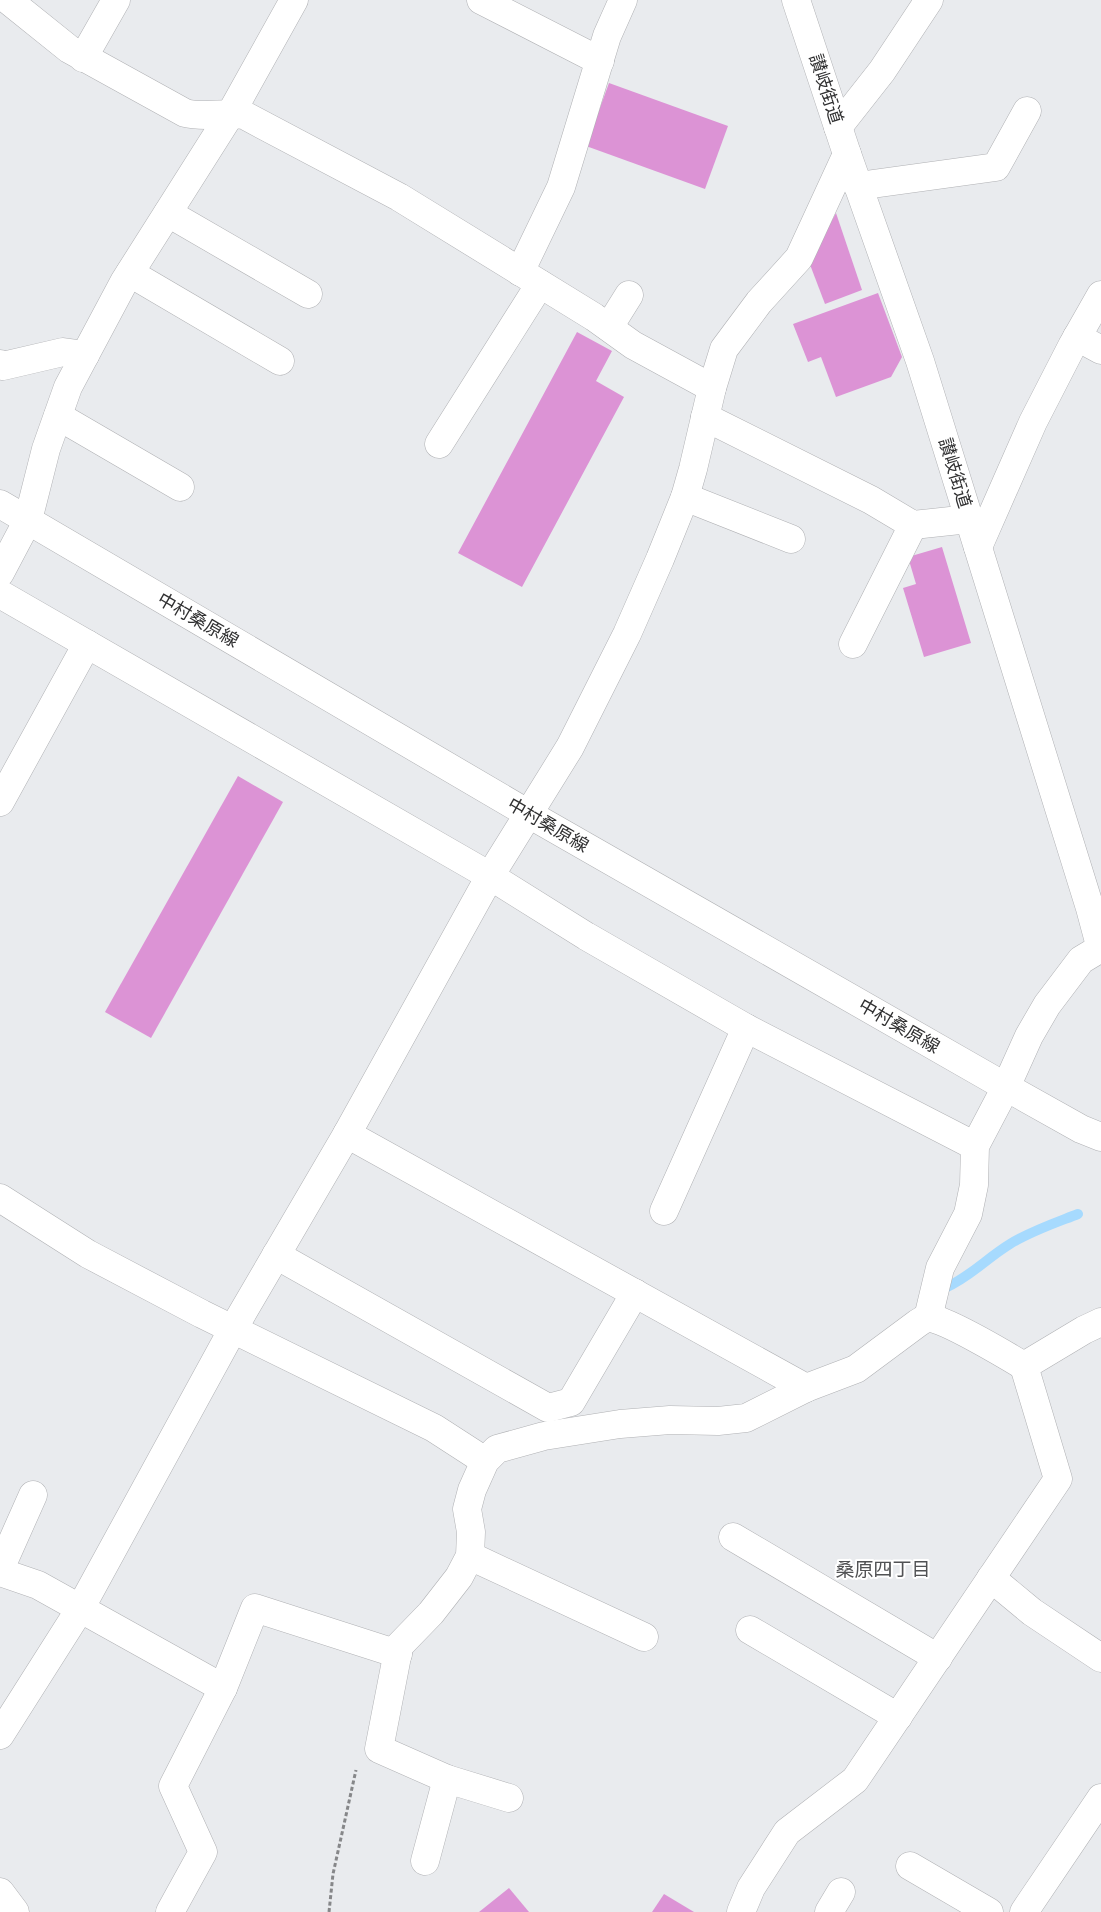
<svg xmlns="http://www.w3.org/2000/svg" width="1101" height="1912" font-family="Raleway,'Noto Sans JP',sans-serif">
  <rect width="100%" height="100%" fill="#e9ebee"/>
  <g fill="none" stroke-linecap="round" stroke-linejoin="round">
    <path stroke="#a6dafe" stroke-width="10" d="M945 1288C970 1277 987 1258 1010 1244 1031 1231 1055 1223 1078 1214"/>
  </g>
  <g fill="#dc93d5">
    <polygon points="609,83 728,126 705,189 586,146"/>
    <polygon points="836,213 862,290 825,304 809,262"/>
    <polygon points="878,293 902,357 891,377 836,397 821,357 808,362 793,324"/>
    <polygon points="577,332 612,351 596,381 624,397 522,587 458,553"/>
    <polygon points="942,547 971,643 924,657 903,588 916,584 908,557"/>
    <polygon points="238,776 283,802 151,1038 105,1012"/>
    <polygon points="509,1888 529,1912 479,1912"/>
    <polygon points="664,1894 694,1912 652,1912"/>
  </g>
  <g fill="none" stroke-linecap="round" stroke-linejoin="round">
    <defs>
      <g id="minor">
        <path d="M8 0 69 49 185 113C205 118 224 112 244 115L399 197 594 317 633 345 712 388"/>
        <polyline points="481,0 600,61"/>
        <polyline points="796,0 847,154 920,361 1090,908 1101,949"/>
        <polyline points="83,58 116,0"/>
        <polyline points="838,127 882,71 929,0"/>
        <polyline points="858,186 996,167 1027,111"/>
        <polyline points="168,213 308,294"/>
        <polyline points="520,272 561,187 607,36 623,0"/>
        <polyline points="130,273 280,361"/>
        <polyline points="609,327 629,295"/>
        <polyline points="1077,337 1101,350"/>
        <polyline points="0,364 3,366 63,352 85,355"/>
        <polyline points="58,416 180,487"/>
        <polyline points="705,417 871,500 913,525 969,519"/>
        <polyline points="439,444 540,284"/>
        <polyline points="685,497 791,539"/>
        <polyline points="978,547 1033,422 1072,346 1101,295"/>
        <polyline points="0,573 28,520 46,449 68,387 124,282 231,113 294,0"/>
        <polyline points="0,594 490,876 586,936 746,1028 975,1146"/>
        <polyline points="853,644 913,525"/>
        <polyline points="0,802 87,644"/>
        <polyline points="347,1134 806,1388"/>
        <polyline points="0,1198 88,1254 202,1314 434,1428 485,1461"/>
        <polyline points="664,1211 746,1028"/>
        <polyline points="276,1255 548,1408 571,1402 635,1293"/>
        <polyline points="928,1318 940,1268 968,1214 974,1185 975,1146 1006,1087 1029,1036 1047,1005 1081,960 1101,948"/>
        <polyline points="733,1537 938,1658"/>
        <polyline points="470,1556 644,1637"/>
        <polyline points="0,1569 33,1495"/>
        <polyline points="0,1572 38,1585 223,1688"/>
        <polyline points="991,1578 1032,1612 1101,1658"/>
        <polyline points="750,1630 898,1717"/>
        <polyline points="0,1735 80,1609 233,1329 347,1134 490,876 570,747 627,634 660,559 685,497 693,469 712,388 724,349 759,302 799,258 847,154"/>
        <path d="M509 1798 447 1779 379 1749 399 1646 431 1613 459 1577 470 1556 471 1532 467 1509 472 1490 485 1461 497 1449 544 1436 620 1424 670 1420 718 1421 746 1418 806 1388 856 1369 918 1323C921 1321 925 1318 929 1318 942 1317 1009 1357 1024 1366"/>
        <polyline points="425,1861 447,1779"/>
        <polyline points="910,1866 989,1912"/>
        <polyline points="0,1892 15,1912"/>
        <polyline points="170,1912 203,1852 173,1786 223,1688 255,1608 398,1654"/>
        <polyline points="741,1912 751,1888 787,1832 855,1780 1058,1479 1024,1366 1084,1330 1101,1322"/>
        <polyline points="829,1912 841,1892"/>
        <polyline points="1024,1912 1101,1798"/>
      </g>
      <polyline id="tertiary" points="0,504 527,813 1006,1087 1081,1129 1101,1137"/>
    </defs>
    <use href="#minor" stroke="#b0b1b4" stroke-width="29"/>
    <use href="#tertiary" stroke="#b0b1b4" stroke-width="29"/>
    <polyline stroke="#868789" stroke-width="3" stroke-dasharray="4 2.5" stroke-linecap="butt" points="329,1912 333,1874 356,1770"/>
    <use href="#minor" stroke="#fff" stroke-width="28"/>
    <use href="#tertiary" stroke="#fff" stroke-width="28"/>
  </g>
  <g text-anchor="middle" stroke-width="4" stroke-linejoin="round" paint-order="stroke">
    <g font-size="18" fill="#303031" stroke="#fff">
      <text transform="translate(826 89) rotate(72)" y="6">讃岐街道</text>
      <text transform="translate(955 473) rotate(73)" y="6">讃岐街道</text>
      <text transform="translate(198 620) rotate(30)" y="6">中村桑原線</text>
      <text transform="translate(548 825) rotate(30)" y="6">中村桑原線</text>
      <text transform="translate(899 1026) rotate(30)" y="6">中村桑原線</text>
    </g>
    <g font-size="19" fill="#515254" stroke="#fff">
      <text x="883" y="1576">桑原四丁目</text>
    </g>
  </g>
</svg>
